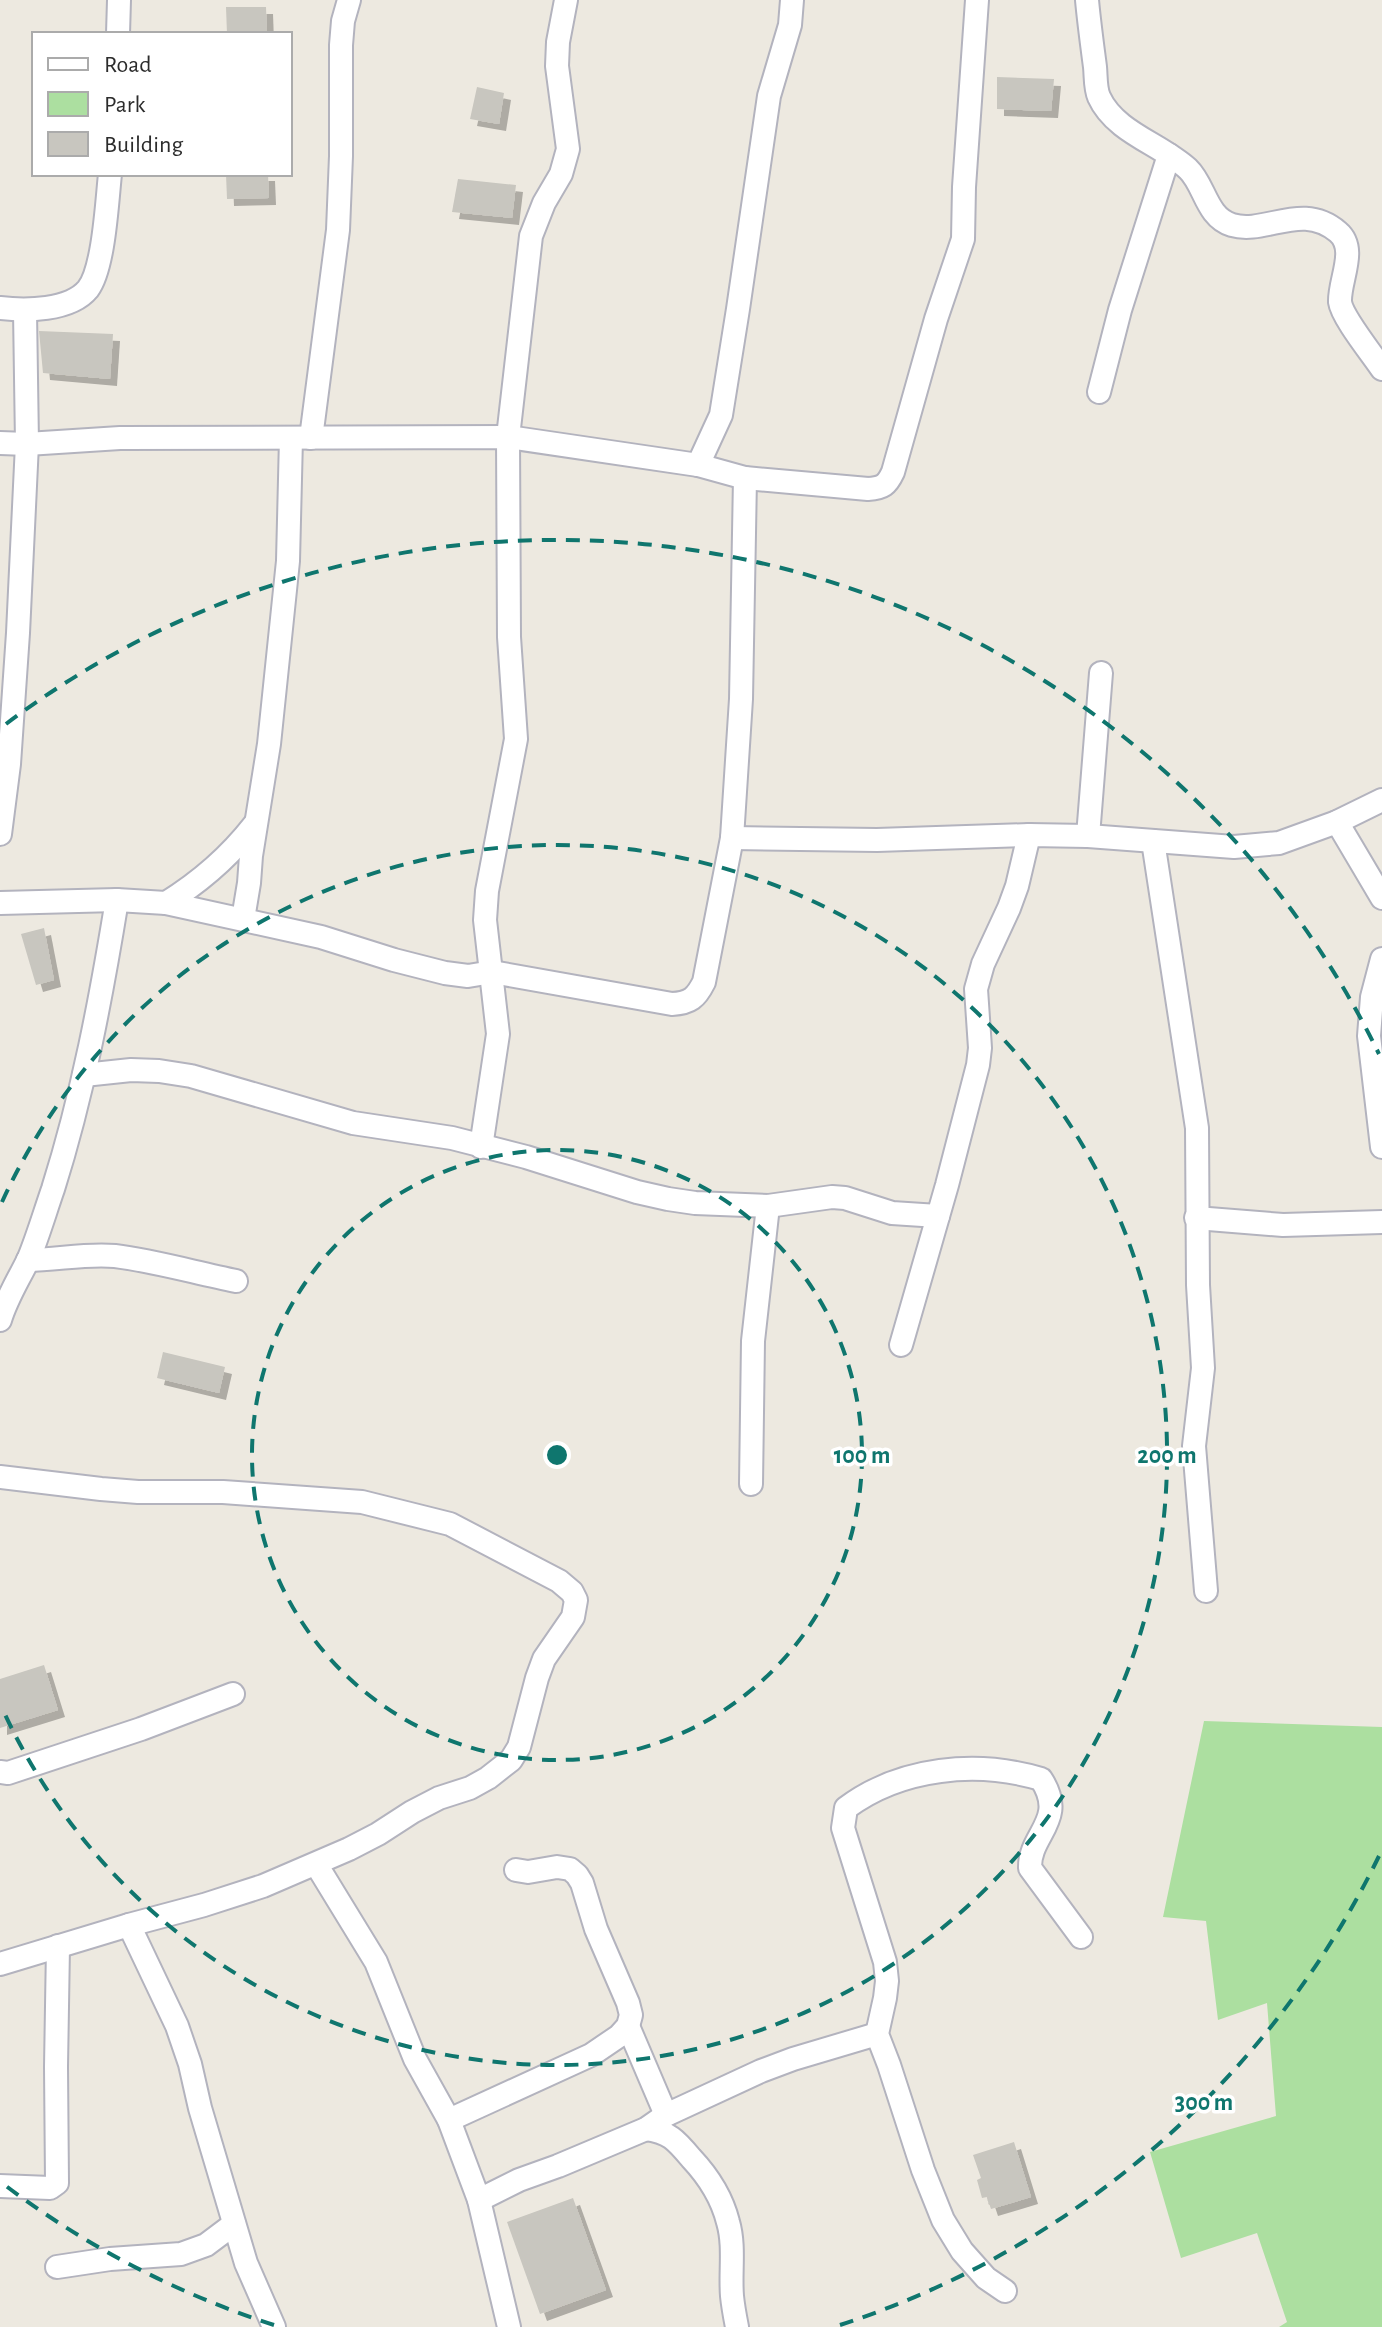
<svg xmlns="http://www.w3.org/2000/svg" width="1382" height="2327" font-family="'Alegreya Sans',sans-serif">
  <defs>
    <filter id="shadow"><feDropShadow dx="7" dy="7" stdDeviation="0" flood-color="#0004"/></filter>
  </defs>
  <rect width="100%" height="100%" fill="#ede9e0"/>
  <polygon fill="#acdfa0" points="1204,1721 1382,1727 1382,2327 1279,2327 1287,2322 1257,2233 1181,2258 1150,2152 1276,2116 1267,2003 1218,2020 1206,1921 1163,1917"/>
  <g fill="#c8c6bf" filter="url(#shadow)">
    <polygon points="226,7 266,7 267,34 227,34"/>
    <polygon points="997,77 1054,79 1051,111 997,109"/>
    <polygon points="477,87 504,93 499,124 470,119"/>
    <polygon points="226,174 268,174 269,198 227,199"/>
    <polygon points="458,179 516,185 512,218 452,212"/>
    <polygon points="39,331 113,334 110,379 43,373"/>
    <polygon points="44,928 54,980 36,985 21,934"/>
    <polygon points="163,1352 225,1367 219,1393 157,1378"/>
    <polygon points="44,1665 58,1710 0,1728 0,1679"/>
    <polygon points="1014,2142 1031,2197 991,2209 987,2197 982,2198 977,2180 981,2178 973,2155"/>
    <polygon points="573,2198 606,2290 540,2314 507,2222"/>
  </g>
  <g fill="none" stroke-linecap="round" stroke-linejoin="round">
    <defs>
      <g id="street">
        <path d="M1087 0C1089 22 1092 44 1095 67 1096 76 1095 88 1099 97 1104 108 1112 117 1122 125 1142 141 1168 151 1188 169 1205 185 1206 217 1232 225 1266 235 1302 201 1338 232 1358 249 1339 280 1340 302 1342 317 1372 354 1382 369"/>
        <polyline points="118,34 119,0"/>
        <path d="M0 308C25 311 70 311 88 289 104 268 107 201 110 174"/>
        <polyline points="1099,392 1120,310 1169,155"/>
        <polyline points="311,438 338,230 341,156 341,45 343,21 349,0"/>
        <path d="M0 443 27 444 120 438 508 437 698 465 745 478 868 489C883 488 887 485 893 472L936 319 963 239 964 187 977 0"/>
        <polyline points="698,465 721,415 738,309 769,96 790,25 792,0"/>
        <polyline points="1337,822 1382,898"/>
        <polyline points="0,834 9,764 18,633 27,444 25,311"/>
        <polyline points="1088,836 1101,673"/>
        <polyline points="732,838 877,840 1029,835 1088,836 1234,847 1279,843 1337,822 1382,800"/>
        <polyline points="1153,841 1197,1128 1198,1285 1203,1368 1194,1446 1206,1591"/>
        <path d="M0 903 117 900 166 903 321 937 394 960 445 973 468 976 492 972 672 1004C690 1003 696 998 704 982L732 838 741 699 745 478"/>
        <path d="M166 903C200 882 229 857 254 825"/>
        <polyline points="243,919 249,883 251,856 269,744 288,561 291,438"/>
        <polyline points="1382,959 1372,997 1369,1036 1382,1147"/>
        <polyline points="84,1075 131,1070 159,1071 191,1076 353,1123 452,1138 526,1157 637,1192 668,1199 695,1203 768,1206 832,1197 845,1198 892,1213 938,1216"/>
        <polyline points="481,1147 498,1034 485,920 487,891 516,739 509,637 508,437 531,236 544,203 561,174 568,149 557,66 558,42 566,0"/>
        <polyline points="1196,1218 1283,1225 1382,1222"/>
        <path d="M28 1260C57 1260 86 1253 115 1256 155 1261 196 1273 236 1281"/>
        <path d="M0 1320C7 1297 19 1279 29 1258 38 1236 45 1212 53 1189 83 1094 101 998 117 900"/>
        <polyline points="901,1345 947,1185 978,1065 980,1048 976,989 983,964 1009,908 1017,886 1029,835"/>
        <polyline points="0,1477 101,1489 138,1492 223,1492 362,1502 450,1524 559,1581 572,1592 576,1600 573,1617 544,1659 537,1678 519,1747 511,1760 488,1778 470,1788 439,1798 412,1812 378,1834 349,1849 263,1886 204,1905 129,1925 0,1964"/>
        <polyline points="751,1484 753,1341 768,1206"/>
        <polyline points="0,1772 8,1773 141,1729 233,1694"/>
        <polyline points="316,1864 376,1962 415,2059 449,2120 479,2200 509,2327"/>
        <polyline points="129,1925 177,2026 190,2064 200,2108 246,2263 274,2327"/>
        <polyline points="628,2026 666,2115"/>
        <polyline points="449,2120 591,2055 619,2036 628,2026 631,2015 628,2003 596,1929 582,1883 577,1875 570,1869 557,1867 528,1872 516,1870"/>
        <path d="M646 2129C669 2132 676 2140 691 2158 707 2175 722 2198 728 2222 735 2246 730 2272 732 2296 733 2306 735 2317 737 2327"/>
        <polyline points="0,2186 50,2188 57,2183 56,2067 58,1946"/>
        <polyline points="479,2200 519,2180 558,2166 646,2129 666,2115 761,2071 793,2059 877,2034"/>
        <polyline points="57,2267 110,2259 181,2254 206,2245 234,2224"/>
        <path d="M1005 2291 986 2278 962 2251 943 2220 923 2170 889 2065 877 2034 885 1998 887 1981 885 1962 843 1828 846 1808C901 1767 977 1760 1041 1779 1068 1820 1029 1834 1030 1868L1081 1937"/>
      </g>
    </defs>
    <use href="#street" stroke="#b3b3be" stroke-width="26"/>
    <use href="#street" stroke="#fff" stroke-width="22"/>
  </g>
  <g fill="none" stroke="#0f766e" stroke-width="4" stroke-dasharray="14 10">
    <circle cx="557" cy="1455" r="305"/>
    <path d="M2 1202A610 610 0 1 1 2 1708"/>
    <path d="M1379 1856A915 915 0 0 1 840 2325M274 2325A915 915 0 0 1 6 2186M6 724A915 915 0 0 1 1379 1054"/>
  </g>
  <circle cx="557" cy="1455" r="12" fill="#0f766e" stroke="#fff" stroke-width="4"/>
  <g font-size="24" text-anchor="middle" font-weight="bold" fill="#0f766e" stroke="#fff" stroke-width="7" stroke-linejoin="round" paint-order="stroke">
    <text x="862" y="1463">100 m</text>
    <text x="1167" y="1463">200 m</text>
    <text x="1204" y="2110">300 m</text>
  </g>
  <rect x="32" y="32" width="260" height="144" fill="#ffffff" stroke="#ababab" stroke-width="2"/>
  <rect x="48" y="58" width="40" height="12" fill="#ffffff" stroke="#ababab" stroke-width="2"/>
  <text x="104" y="72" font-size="24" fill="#2c2c2c">Road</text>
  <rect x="48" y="92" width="40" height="24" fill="#acdfa0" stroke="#ababab" stroke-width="2"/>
  <text x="104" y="112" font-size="24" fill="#2c2c2c">Park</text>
  <rect x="48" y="132" width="40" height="24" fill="#c8c6bf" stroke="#ababab" stroke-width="2"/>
  <text x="104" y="152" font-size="24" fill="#2c2c2c">Building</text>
</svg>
